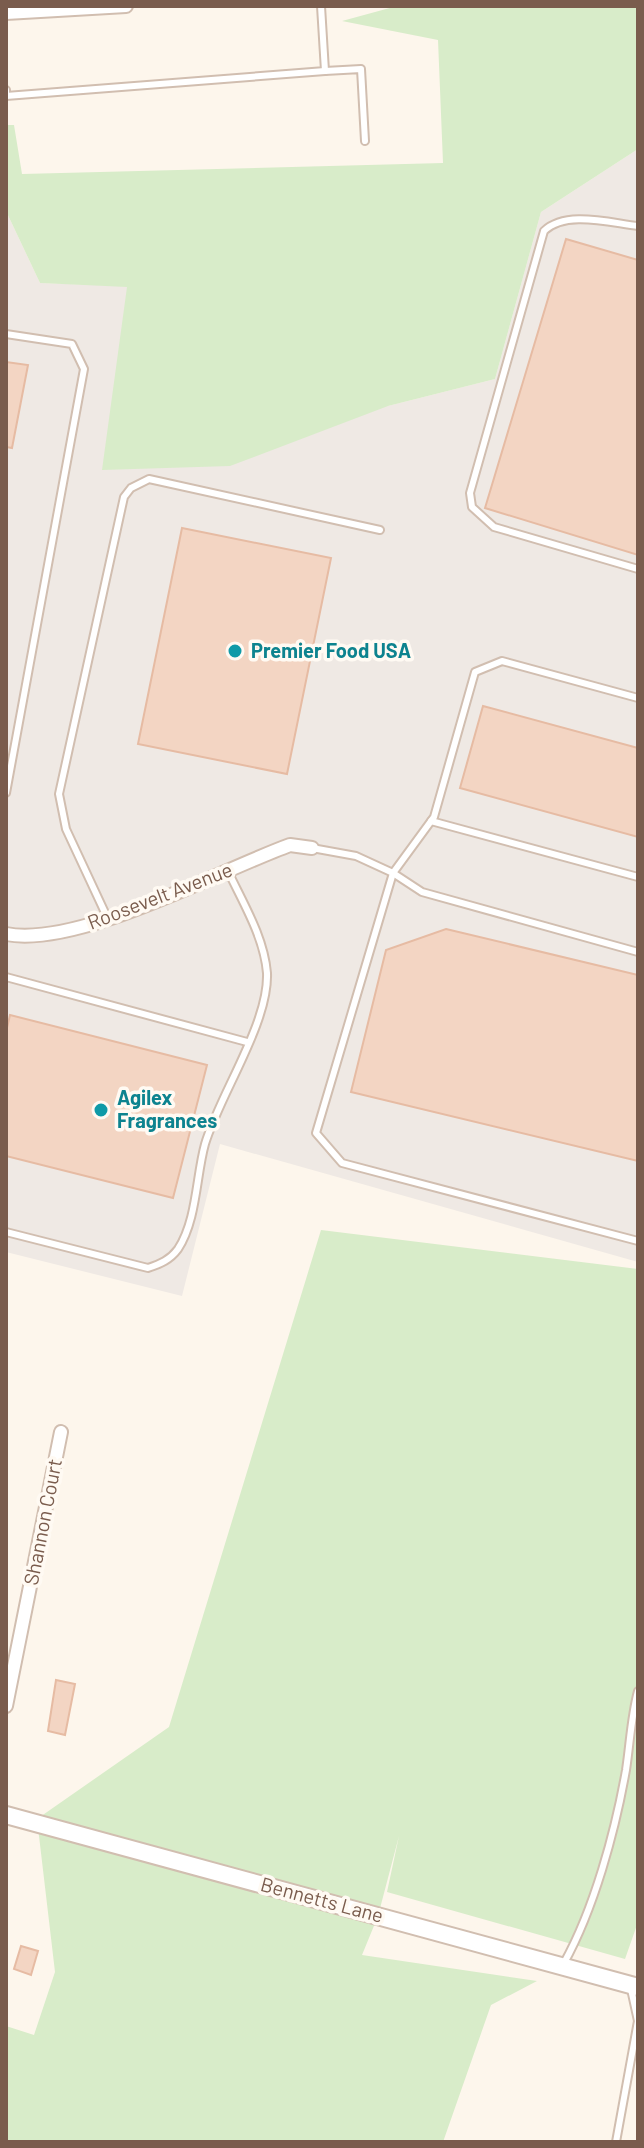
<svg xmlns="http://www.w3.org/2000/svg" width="644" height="2148" font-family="Barlow,sans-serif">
  <rect width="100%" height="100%" fill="#fdf6ec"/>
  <polygon fill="#efe9e4" points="638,149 638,1262 220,1144 182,1296 6,1252 6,211 40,283 127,286 388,406 495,379 541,212"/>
  <g fill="#d8ecc9">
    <polygon points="397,6 638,6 638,149 541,212 495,379 388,406 230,466 102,470 127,287 40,283 6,211 6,125 14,125 22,174 443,163 438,40 342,21"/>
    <polygon points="321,1230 638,1269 638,1922 625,1959 387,1892 399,1836 378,1916 362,1955 537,1981 491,2005 443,2142 6,2142 6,2026 34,2035 55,1972 37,1819 169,1727"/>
  </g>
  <g fill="#f3d5c3" stroke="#e6bba3" stroke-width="2">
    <polygon points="566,239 638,260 638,555 485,508"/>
    <polygon points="6,362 28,365 12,448 6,447"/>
    <polygon points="182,528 331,558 287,774 138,744"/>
    <polygon points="483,706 638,748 638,837 460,788"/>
    <polygon points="446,929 638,975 638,1161 351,1092 386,950"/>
    <polygon points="10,1015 207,1065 173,1198 6,1156 6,1032"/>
    <polygon points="56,1680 75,1684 65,1735 48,1731"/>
    <polygon points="21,1946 38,1951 31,1975 14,1969"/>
  </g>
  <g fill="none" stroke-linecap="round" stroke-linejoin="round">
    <defs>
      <g id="service">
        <polyline points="325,71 361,69 365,141"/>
        <polyline points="6,90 6,96 325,71 321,6"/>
        <path d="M638 226C610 223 566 210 544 231L470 493 472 507 494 527 638 569"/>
        <polyline points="6,334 72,344 84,369 6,793"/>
        <polyline points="638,698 502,661 475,672 434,817 393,873 422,892 638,952"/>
        <polyline points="431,821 638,877"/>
        <polyline points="312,848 356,856 393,873 316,1133 342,1163 638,1241"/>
        <polyline points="107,917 66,829 59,794 124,497 131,488 149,479 380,530"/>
        <polyline points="6,977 247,1042"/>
        <path d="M6 1232 148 1268C160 1264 170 1260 178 1249 197 1220 196 1176 205 1144 220 1094 269 1023 267 973 264 937 243 903 228 871"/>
        <path d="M564 1963C594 1909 615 1832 626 1770 630 1744 631 1717 638 1691"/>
        <polyline points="616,2142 638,2021 631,1989"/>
      </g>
      <g id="minor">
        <polyline points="6,13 126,6"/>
        <path d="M6 934C78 948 218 871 290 845L312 848"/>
        <polyline points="6,1706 61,1432"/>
      </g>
      <polyline id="tertiary" points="6,1815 638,1987"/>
    </defs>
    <use href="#service" stroke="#d1beb0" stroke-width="10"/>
    <use href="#minor" stroke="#d1beb0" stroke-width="16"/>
    <use href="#tertiary" stroke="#d1beb0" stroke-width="20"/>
    <use href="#service" stroke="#fff" stroke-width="6"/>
    <use href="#minor" stroke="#fff" stroke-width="12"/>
    <use href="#tertiary" stroke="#fff" stroke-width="16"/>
  </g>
  <g fill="#0f9aa8" stroke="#fffaf3" stroke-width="3">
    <circle cx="235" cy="651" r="8"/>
    <circle cx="101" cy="1110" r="8"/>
  </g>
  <g text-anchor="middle" stroke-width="7" stroke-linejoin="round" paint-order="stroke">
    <g font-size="20" font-weight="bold" fill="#0d838f" stroke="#fffaf3" text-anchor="start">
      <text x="251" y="658">Premier Food USA</text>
      <text x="117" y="1105">Agilex<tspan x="117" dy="23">Fragrances</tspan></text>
    </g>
    <g font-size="20" fill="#7a5c4d" stroke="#fffaf3">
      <text transform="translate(160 896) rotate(-21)" y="7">Roosevelt Avenue</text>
      <text transform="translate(43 1522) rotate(-79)" y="7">Shannon Court</text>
      <text transform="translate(322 1900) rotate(15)" y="7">Bennetts Lane</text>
    </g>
  </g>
  <rect width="644" height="2148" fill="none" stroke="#7a5c4d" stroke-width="16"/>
</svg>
